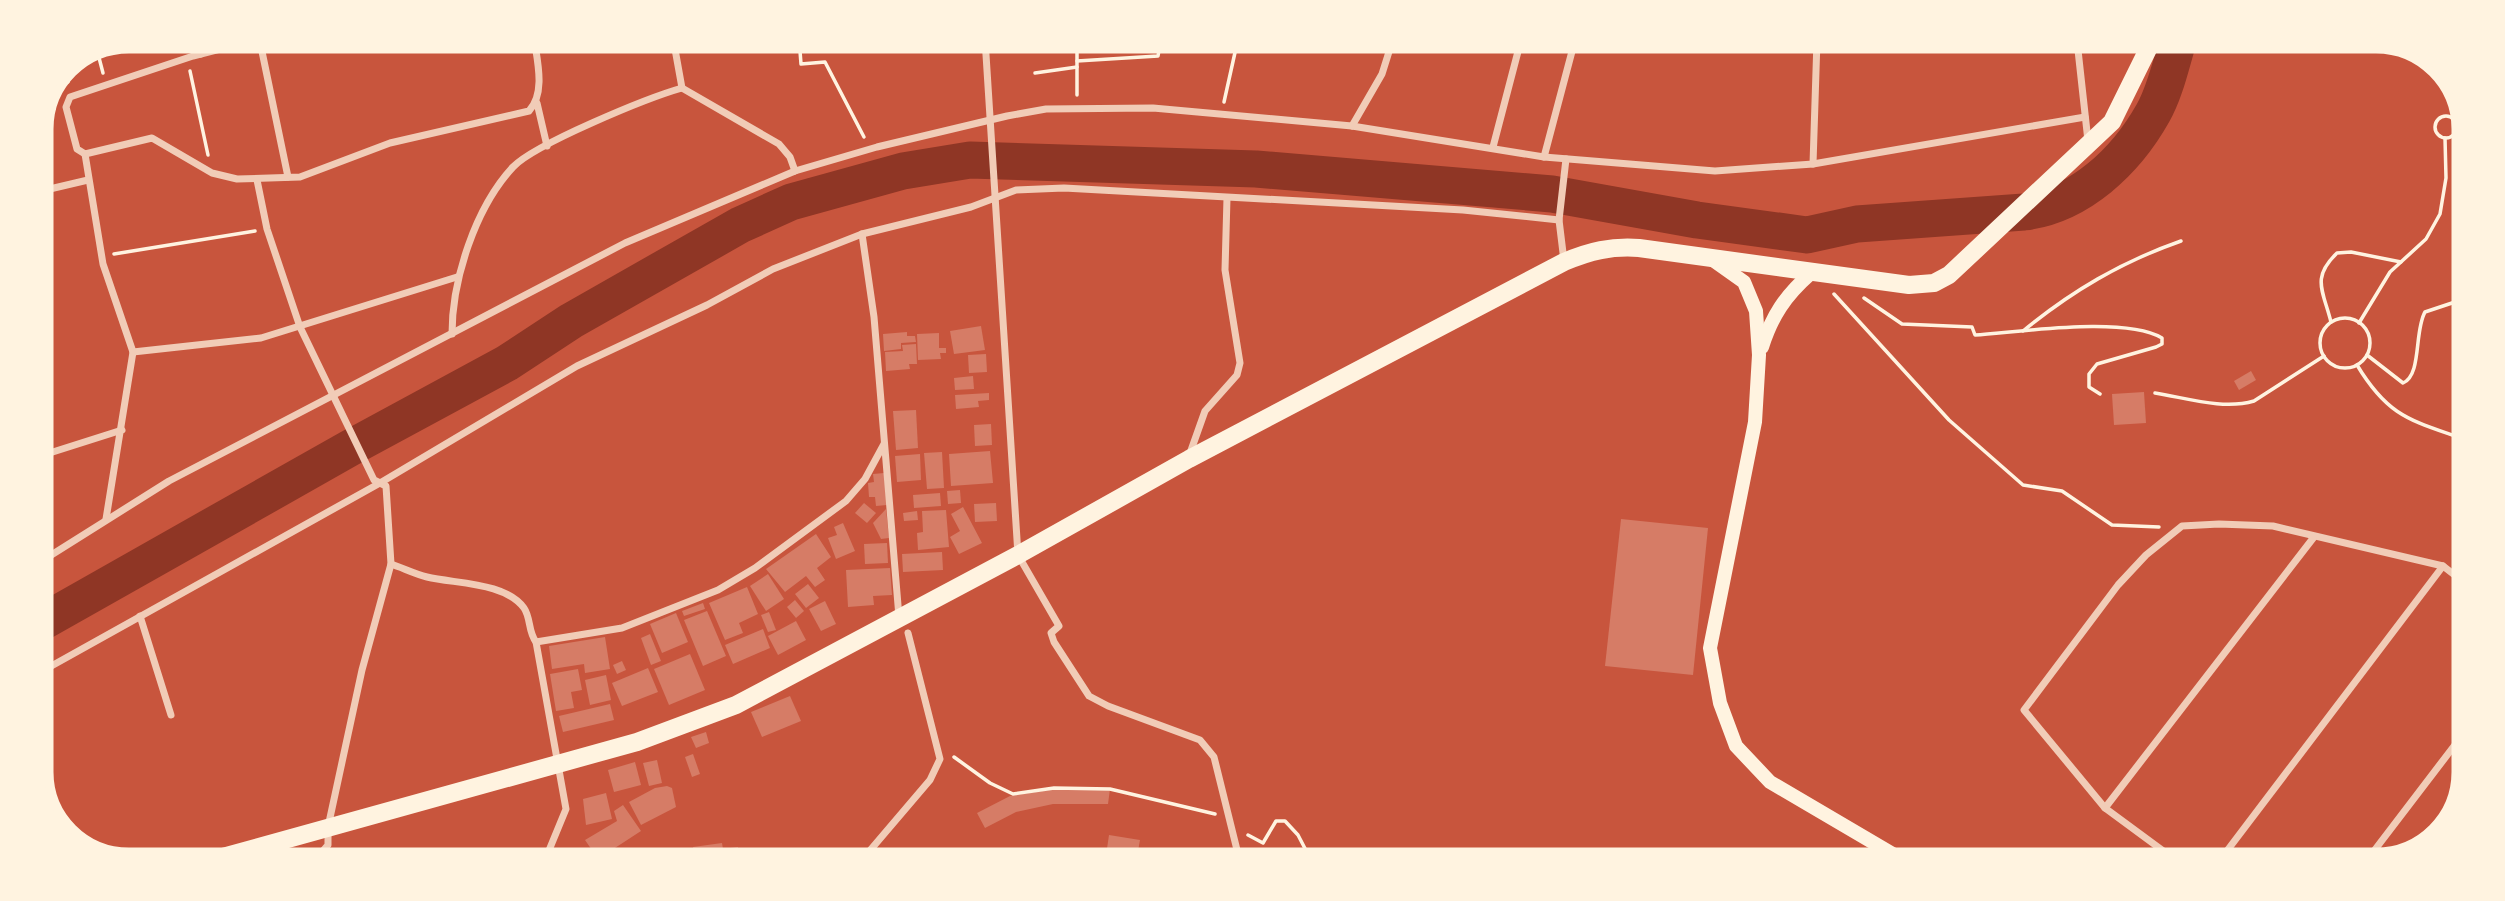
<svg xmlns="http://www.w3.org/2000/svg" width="2505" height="901" font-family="'Open Sans',sans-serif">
  <rect width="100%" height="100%" fill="#c8553d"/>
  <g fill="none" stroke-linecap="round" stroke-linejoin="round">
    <path stroke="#8f3625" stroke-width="37" d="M37 625 350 448 507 363 571 321 740 225 791 202 903 171 970 160 1256 169 1552 194 1697 220 1807 235 1857 224 2024 212C2080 205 2126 161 2153 113 2165 92 2171 64 2178 41"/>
  </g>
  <g fill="#d67c66">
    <polygon points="981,326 985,350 954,354 950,331"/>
    <polygon points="907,332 907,336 915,336 916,342 901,343 901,349 884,351 883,334"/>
    <polygon points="939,333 939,348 946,348 946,353 940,353 941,359 918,360 917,334"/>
    <polygon points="916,344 917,364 909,364 910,369 886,371 885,352 903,351 902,345"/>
    <polygon points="986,354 987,372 969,373 968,355"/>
    <polygon points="2251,371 2256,380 2239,390 2234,381"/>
    <polygon points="973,376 974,389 955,390 954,378"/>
    <polygon points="2144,392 2146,423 2114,425 2112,394"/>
    <polygon points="989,393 989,400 978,401 979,407 956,409 955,395"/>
    <polygon points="916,410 918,448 896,450 893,411"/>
    <polygon points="991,424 992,445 975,446 974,425"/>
    <polygon points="990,451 993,483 951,486 949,454"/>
    <polygon points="942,452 944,488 927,489 924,453"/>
    <polygon points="920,454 921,480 897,482 895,456"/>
    <polygon points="884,473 887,505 876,506 875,497 869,497 868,483 874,482 873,474"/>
    <polygon points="960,490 961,503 948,504 947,491"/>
    <polygon points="940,493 941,506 914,508 913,495"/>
    <polygon points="864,503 876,513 867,523 855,513"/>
    <polygon points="996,503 997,521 975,522 974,504"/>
    <polygon points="963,507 982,543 959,554 950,537 960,531 951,514"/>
    <polygon points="886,509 889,538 881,539 873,523"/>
    <polygon points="946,510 949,547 918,550 917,533 923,532 922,511"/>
    <polygon points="917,511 918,520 904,521 903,513"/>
    <polygon points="1621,519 1708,528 1693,675 1605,666"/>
    <polygon points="843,523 855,551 836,559 828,538 837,535 834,527"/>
    <polygon points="816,534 831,557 817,568 825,580 815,587 806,576 785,592 766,569"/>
    <polygon points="887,543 888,563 865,564 864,544"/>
    <polygon points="942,552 943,570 903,572 902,554"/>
    <polygon points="890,568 892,595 873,596 874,605 848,607 846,570"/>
    <polygon points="768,574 784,599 766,611 750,586"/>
    <polygon points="808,584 819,598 806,608 795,594"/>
    <polygon points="747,587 758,614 739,623 743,633 725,640 709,603"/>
    <polygon points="795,600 804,611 796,618 787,607"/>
    <polygon points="825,601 836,624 821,631 809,609"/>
    <polygon points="703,603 705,609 684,616 682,611"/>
    <polygon points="707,611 726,656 703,666 684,620"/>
    <polygon points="769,612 776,630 768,632 761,615"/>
    <polygon points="676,613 688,642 662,653 650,624"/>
    <polygon points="796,621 806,640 778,655 768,636"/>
    <polygon points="763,629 770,648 733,664 725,645"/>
    <polygon points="650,634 661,661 651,665 641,638"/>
    <polygon points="605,637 610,669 585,673 584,664 552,669 549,646"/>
    <polygon points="690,654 705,690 669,705 654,669"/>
    <polygon points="622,661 626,670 617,674 613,665"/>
    <polygon points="648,668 658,692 622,706 612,683"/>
    <polygon points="578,669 582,690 571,692 574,708 556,711 550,674"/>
    <polygon points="606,675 611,700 590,705 585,680"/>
    <polygon points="790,696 801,721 762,737 751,712"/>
    <polygon points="610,704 614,720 563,732 559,716"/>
    <polygon points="706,732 709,743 696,748 691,737"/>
    <polygon points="693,754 700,774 692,777 685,757"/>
    <polygon points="657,760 662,783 649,786 643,763"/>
    <polygon points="635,762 641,785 614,792 608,770"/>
    <polygon points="667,786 672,788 676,807 641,825 629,802 655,788"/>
    <polygon points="1055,789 1110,789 1108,804 1053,804 1016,812 985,828 977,813 1010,796"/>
    <polygon points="606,793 612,819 586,825 583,799"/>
    <polygon points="623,805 641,831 598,859 585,840 617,821 614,811"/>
    <polygon points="1109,835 1140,840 1136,862 1105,862"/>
    <polygon points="722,843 723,849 738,847 739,861 685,861 685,855 694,854 693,847"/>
    <polygon points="632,852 639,861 622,861"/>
  </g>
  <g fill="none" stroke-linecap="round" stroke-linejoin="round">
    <g stroke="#fff3e0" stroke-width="3.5">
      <polyline points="799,38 801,64 825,62 864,137"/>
      <polyline points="1077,39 1077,95"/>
      <polyline points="97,50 103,73"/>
      <polyline points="1077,61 1158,56 1161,39"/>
      <polyline points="190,71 208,155"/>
      <polyline points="1035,73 1077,67"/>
      <polyline points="68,82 67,73 71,61"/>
      <polyline points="1224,102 1238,39"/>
      <polyline points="43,111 54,109"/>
      <circle cx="2446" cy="127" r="11"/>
      <polyline points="114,254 255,231"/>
      <polyline points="1834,294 1949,420 2023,485 2062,491 2112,525 2159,527"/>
      <path d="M1864 298 1902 324 1972 327 1975 335C2021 332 2124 316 2162 338V344L2156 347 2097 364 2089 374V387L2100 394"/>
      <circle cx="2345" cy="343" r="25"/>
      <path d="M2331 322C2323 290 2311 278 2337 253L2351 252 2401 262"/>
      <polyline points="2359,323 2390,272 2426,239 2440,214 2446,178 2445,138"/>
      <path d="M2023 331C2072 291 2121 262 2181 241"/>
      <path d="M2367 355 2403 383C2422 375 2414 331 2425 312L2467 298"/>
      <path d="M2357 365C2389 418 2411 420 2466 440"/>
      <path d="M2155 393C2187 398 2223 410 2254 401L2324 356"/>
      <polyline points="954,757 990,783 1013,794 1054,788 1110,789 1215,814"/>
      <polyline points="1248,835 1263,843 1276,821 1285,821 1298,835 1312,862"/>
    </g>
    <g stroke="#f1ccb7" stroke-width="7">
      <polyline points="194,37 201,54"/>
      <polyline points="259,37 288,177"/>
      <polyline points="985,39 1018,555 1059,626 1051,633 1054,642 1089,696 1108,706 1200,740 1214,757 1240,862"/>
      <polyline points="2077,41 2088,141"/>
      <polyline points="682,88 779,144 790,157 795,171"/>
      <polyline points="537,103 547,146"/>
      <polyline points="1352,126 1382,74 1393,39"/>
      <polyline points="1493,147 1521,40"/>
      <path d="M85 154 152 138 212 173 237 179 300 177 390 143 529 111C546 93 537 60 534 38"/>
      <polyline points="85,154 103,264 133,352 106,519"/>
      <polyline points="85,154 77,149 66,107 70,97 193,56 259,39"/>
      <polyline points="1544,157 1575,40"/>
      <polyline points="1813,164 1817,40"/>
      <polyline points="257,180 267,229 300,327 374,480 386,486 391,564 362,670 328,827 328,845 315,860"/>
      <polyline points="37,192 88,180"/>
      <polyline points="862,234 874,317 899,617"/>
      <polyline points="1564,261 1559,220 1566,159"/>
      <path d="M452 334C452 280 475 208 513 167 535 144 647 98 682 88L673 38"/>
      <polyline points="133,352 261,338 457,277"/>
      <polyline points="37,373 47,405 37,413"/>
      <polyline points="1189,456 1205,411 1237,375 1240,363 1225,270 1227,198"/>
      <polyline points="37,457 122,430"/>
      <polyline points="37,564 169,481 625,243 795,171 877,147 1007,116 1046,109 1153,108 1352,126 1544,157 1715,171 1813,164 2085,117"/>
      <path d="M391 564C403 568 415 574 427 577 456 584 505 582 524 608 531 618 528 632 536 642"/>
      <polyline points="140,616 171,715"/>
      <polyline points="37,674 380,483 577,366 707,305 773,269 862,234 971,207 1016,190 1064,188 1463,210 1559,220"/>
      <polyline points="2105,808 2314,537"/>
      <polyline points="545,860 566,809 536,642 622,628 718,590 755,568 846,501 865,479 884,444"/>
      <polyline points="861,861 930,780 940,759 908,633"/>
      <polyline points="2181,864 2105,808 2024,710 2118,585 2146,555 2182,526 2219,524 2273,526 2443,566 2465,583"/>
      <polyline points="2217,864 2443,566"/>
      <polyline points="2364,864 2464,733"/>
    </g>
    <g stroke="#fff3e0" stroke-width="14">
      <polyline points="1713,260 1744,282 1756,311 1759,355 1755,422 1710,648 1720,703 1736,746 1770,782 1908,863"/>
      <path d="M1762 347C1772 316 1785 296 1810 274"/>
    </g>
    <path stroke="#fff3e0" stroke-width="18" d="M212 860 637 742 736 705 1018 555 1189 459 1564 262C1590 251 1611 246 1639 248L1909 285 1934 283 1949 275 2112 122 2152 41"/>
  </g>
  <path d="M0 0H2505V901H0ZM129 49H2376A80 80 0 0 1 2456 129V772A80 80 0 0 1 2376 852H129A80 80 0 0 1 49 772V129A80 80 0 0 1 129 49Z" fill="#fff3e0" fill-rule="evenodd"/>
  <path fill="none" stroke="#fff3e0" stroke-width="9" d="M129 49H2376A80 80 0 0 1 2456 129V772A80 80 0 0 1 2376 852H129A80 80 0 0 1 49 772V129A80 80 0 0 1 129 49Z"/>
</svg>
